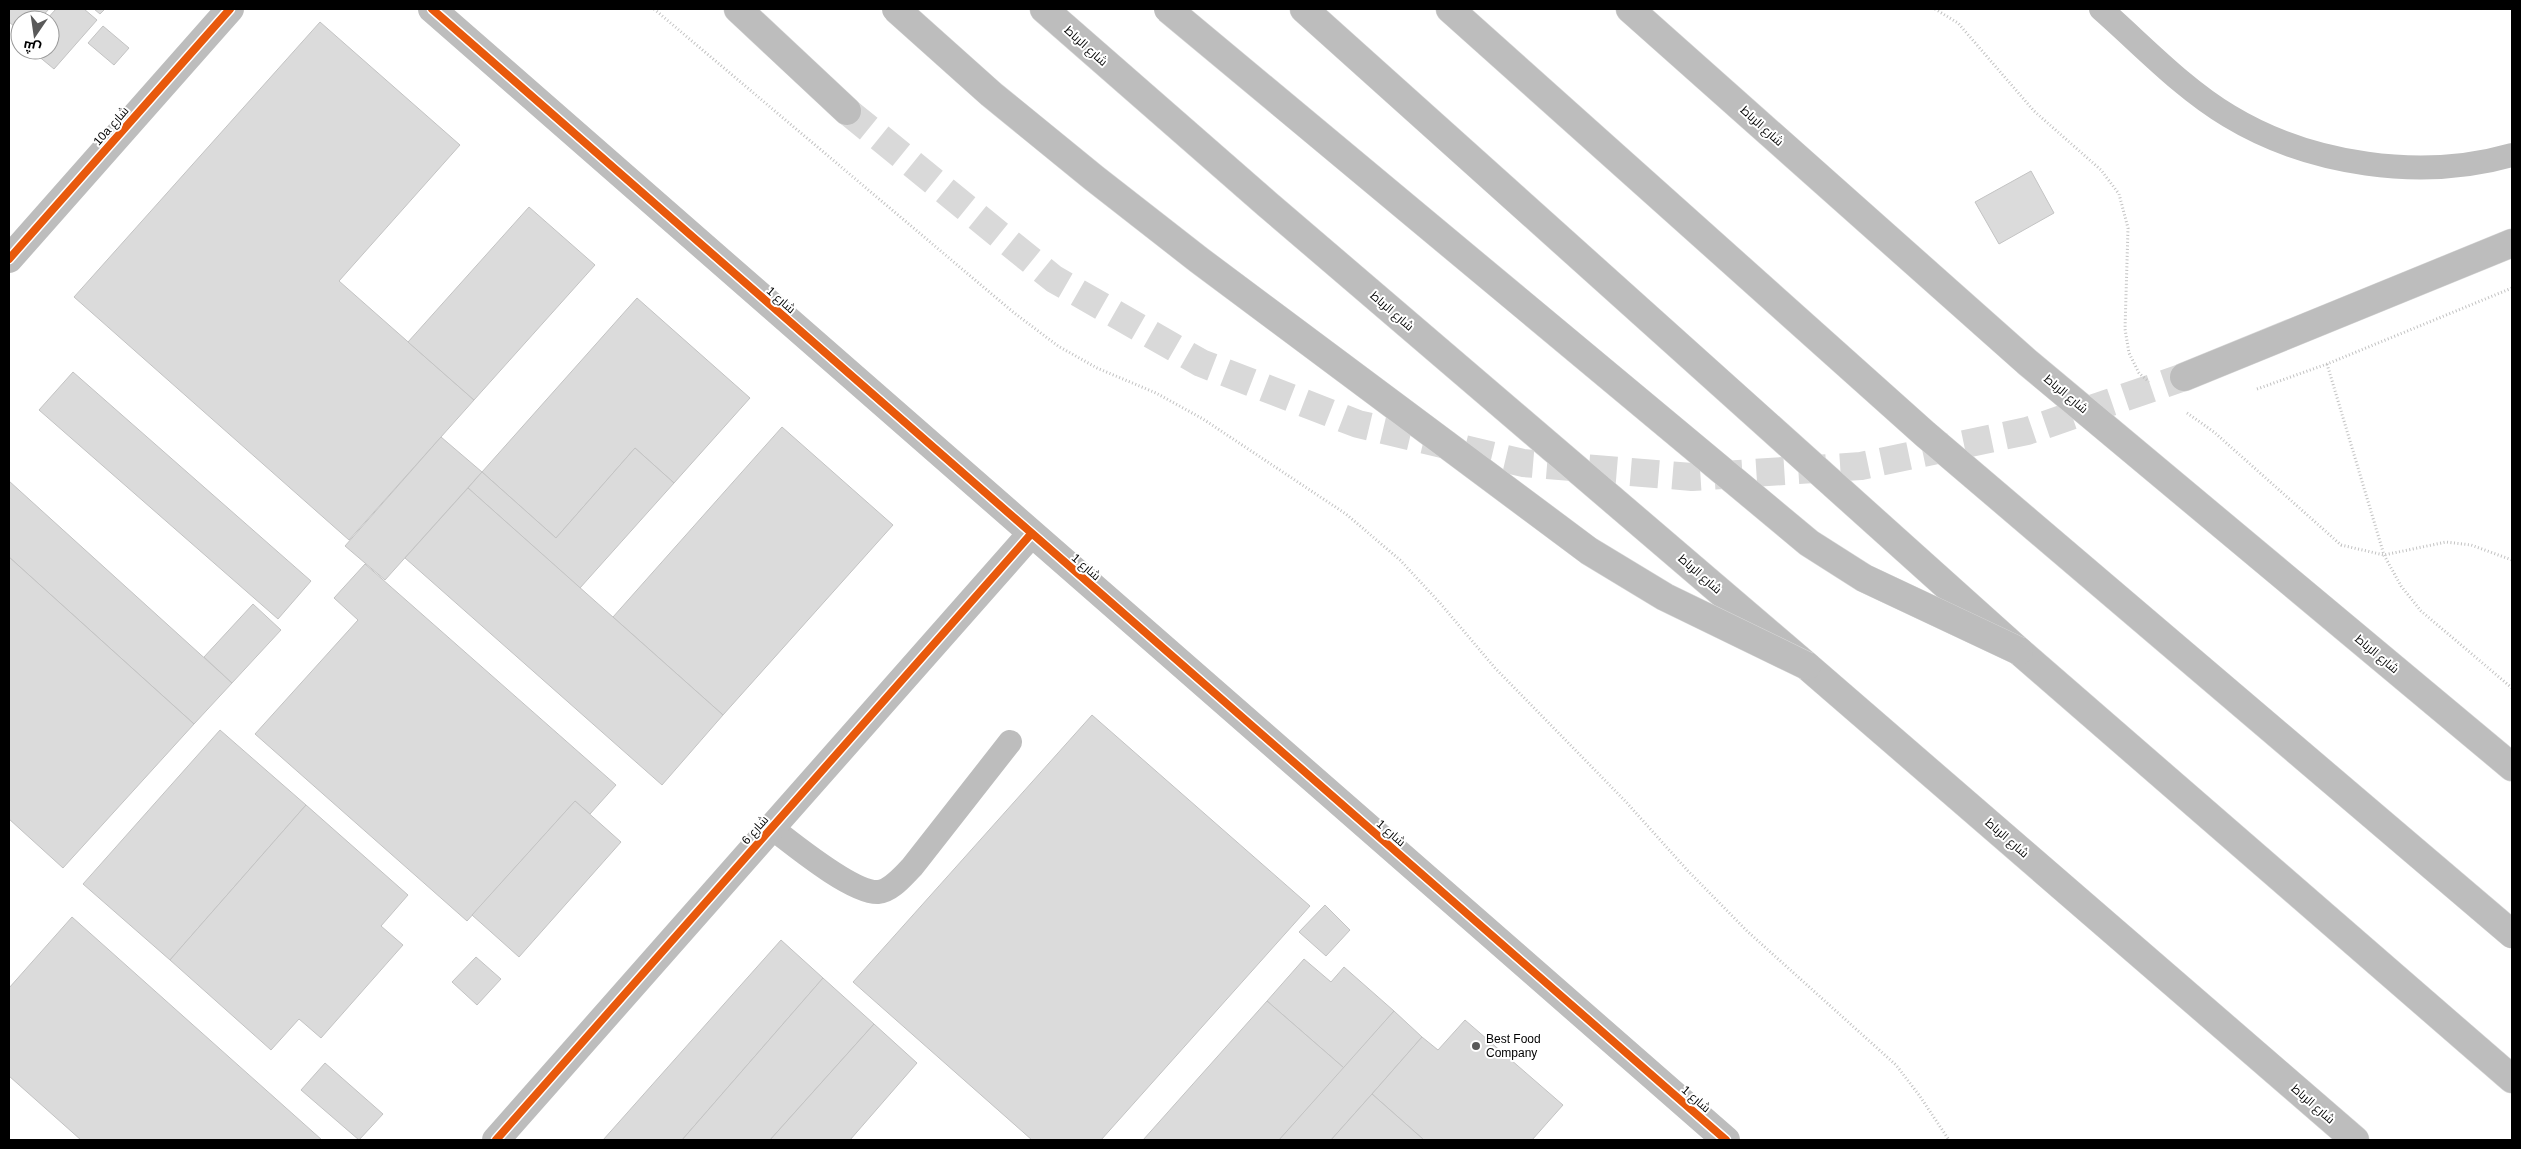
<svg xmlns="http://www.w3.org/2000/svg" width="2521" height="1149" font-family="Arial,Cairo,sans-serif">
  <rect width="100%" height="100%" fill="#fff"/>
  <g fill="#dbdbdb" stroke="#c3c3c3">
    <polygon points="9,9 49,9 39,20 20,20 20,31 9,22"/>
    <polygon points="56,9 84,9 97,20 54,69 31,50 50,50 50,20 46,20"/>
    <polygon points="94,9 105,9 100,14"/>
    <polygon points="320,22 460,145 339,281 474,400 349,540 74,297"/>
    <polygon points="103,26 129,48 114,65 88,43"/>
    <polygon points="2031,171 2054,213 1999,244 1975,202"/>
    <polygon points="529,207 595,265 474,400 408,342"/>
    <polygon points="637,298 750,398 674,483 635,448 556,538 482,472"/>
    <polygon points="73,372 311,581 278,619 39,410"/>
    <polygon points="782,427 893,525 723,715 613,617"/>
    <polygon points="441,437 482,472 385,580 345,546"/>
    <polygon points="635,448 674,483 580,588 468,488 482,472 556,538"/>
    <polygon points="9,481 232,683 194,724 9,557"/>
    <polygon points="468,488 723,715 662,785 405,558"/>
    <polygon points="9,557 194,724 63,868 9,819"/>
    <polygon points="365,564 616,785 590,814 575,801 467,921 255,734 358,620 334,598"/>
    <polygon points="253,604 281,630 232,683 204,657"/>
    <polygon points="1092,715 1310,906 1101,1140 1032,1140 853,982"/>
    <polygon points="220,730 306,805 170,960 83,884"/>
    <polygon points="575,801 621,842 519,957 472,915"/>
    <polygon points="306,805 408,895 381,926 403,945 321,1038 299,1019 271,1050 170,960"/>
    <polygon points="1325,905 1350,930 1326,956 1299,932"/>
    <polygon points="72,917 322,1140 81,1140 9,1076 9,988"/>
    <polygon points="781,940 823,978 682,1140 603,1140"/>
    <polygon points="476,957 501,979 477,1005 452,982"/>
    <polygon points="1304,959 1331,982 1344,967 1394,1011 1344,1068 1267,1001"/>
    <polygon points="823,978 874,1024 770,1140 682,1140"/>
    <polygon points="1267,1001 1344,1068 1279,1140 1143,1140"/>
    <polygon points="1394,1011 1422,1037 1372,1094 1331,1140 1279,1140"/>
    <polygon points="1465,1020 1563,1105 1532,1140 1424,1140 1372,1094 1422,1037 1438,1050"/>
    <polygon points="874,1024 917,1063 850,1140 770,1140"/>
    <polygon points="325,1063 383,1114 359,1140 301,1090"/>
    <polygon points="1372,1094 1424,1140 1331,1140"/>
  </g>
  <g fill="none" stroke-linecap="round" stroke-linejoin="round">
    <polyline stroke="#d9d9d9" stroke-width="28" stroke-dasharray="28 14" stroke-linecap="butt" points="847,111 1054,279 1201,363 1358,424 1523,463 1692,477 1861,466 2027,431 2184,377"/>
    <defs>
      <g id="motorway">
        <polyline points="738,9 847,111"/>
        <polyline points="1044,9 1267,204 1807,666 2355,1140"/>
        <polyline points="1304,9 2019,651 2512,1079"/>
        <polyline points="1450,9 1925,434 2512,934"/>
        <polyline points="1630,9 2027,362 2512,767"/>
        <polyline points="2184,377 2512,243"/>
      </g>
    </defs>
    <use href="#motorway" stroke="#dbdbdb" stroke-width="29"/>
    <g stroke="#c2c2c2" stroke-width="3" stroke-dasharray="1 2.5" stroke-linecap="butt">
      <polyline points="654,9 1013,312 1058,346 1097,368 1156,393 1203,419 1346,514 1400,560 1440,603 1495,668 1627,803 1688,871 1747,931 1896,1065 1919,1095 1949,1140"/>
      <polyline points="1935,9 1958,23 2034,111 2101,170 2119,194 2128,228 2125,329 2129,353 2139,373 2149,382"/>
      <polyline points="2327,364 2384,555 2401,586 2421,611 2512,688"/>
      <polyline points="2257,389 2327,364 2512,288"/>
      <polyline points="2187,413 2214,432 2341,545 2384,555 2446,542 2471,545 2512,560"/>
    </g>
    <g stroke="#bdbdbd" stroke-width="24">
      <path d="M2101 9C2142 45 2182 88 2229 116 2310 165 2421 181 2512 155"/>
      <path d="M772 828C793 844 852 893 878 892 891 891 903 876 912 867L1010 742"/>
    </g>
    <g stroke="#bdbdbd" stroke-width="28">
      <polyline points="432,9 1726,1140"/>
      <polyline points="9,259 230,9"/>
      <polyline points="496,1140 1031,534"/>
    </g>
    <use href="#motorway" stroke="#bdbdbd" stroke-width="28"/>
    <defs>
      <g id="motorway-bridge">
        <polyline points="896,9 991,94 1094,178 1199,260 1589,551 1665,597 1807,666"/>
        <polyline points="1168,9 1809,543 1864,578 2019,651"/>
      </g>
    </defs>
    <use href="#motorway-bridge" stroke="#dbdbdb" stroke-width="29" stroke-linecap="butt"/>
    <use href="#motorway-bridge" stroke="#bdbdbd" stroke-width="28"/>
    <defs>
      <g id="cycleway">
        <polyline points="432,9 1726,1140"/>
        <polyline points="9,259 230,9"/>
        <polyline points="496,1140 1031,534"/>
      </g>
    </defs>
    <use href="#cycleway" stroke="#fff" stroke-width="11"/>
    <use href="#cycleway" stroke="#e8590c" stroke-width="8"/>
  </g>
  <circle fill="#595959" stroke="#fff" stroke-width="2" cx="1476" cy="1046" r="5"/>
  <g text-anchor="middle" stroke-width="4" stroke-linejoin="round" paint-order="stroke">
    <g font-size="12" fill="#000" stroke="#fff">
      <text transform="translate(1086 46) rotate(42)" y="4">شارع الرباط</text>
      <text transform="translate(111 126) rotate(-49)" y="4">10a شارع</text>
      <text transform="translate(1762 126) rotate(42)" y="4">شارع الرباط</text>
      <text transform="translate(781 300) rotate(41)" y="4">شارع 1</text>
      <text transform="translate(1392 311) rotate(41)" y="4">شارع الرباط</text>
      <text transform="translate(2066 394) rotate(40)" y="4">شارع الرباط</text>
      <text transform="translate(1086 567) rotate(41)" y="4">شارع 1</text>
      <text transform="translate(1700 574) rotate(41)" y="4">شارع الرباط</text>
      <text transform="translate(2377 654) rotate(40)" y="4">شارع الرباط</text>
      <text transform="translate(755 830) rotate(-49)" y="4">شارع 6</text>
      <text transform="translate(1391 833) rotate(41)" y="4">شارع 1</text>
      <text transform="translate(2007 838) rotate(41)" y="4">شارع الرباط</text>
      <text transform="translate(1696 1099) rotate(41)" y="4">شارع 1</text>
      <text transform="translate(2313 1104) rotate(41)" y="4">شارع الرباط</text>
    </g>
    <g font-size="12" fill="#000" stroke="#fff" text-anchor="start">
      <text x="1486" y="1043">Best Food<tspan x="1486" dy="14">Company</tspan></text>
    </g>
  </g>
  <rect width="2521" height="1149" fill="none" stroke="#000000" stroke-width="20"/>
  <g transform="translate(35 35) rotate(193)"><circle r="24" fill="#ffffff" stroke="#999999"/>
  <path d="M0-4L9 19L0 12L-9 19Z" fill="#595959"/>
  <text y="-8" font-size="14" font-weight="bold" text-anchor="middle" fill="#000000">ش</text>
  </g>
</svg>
